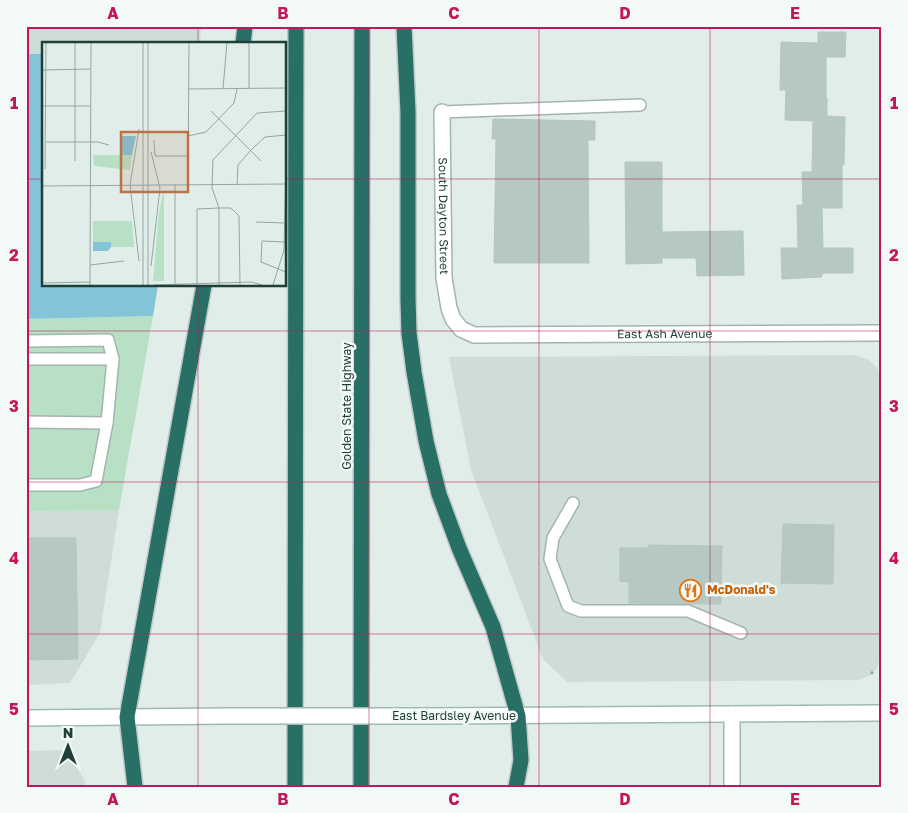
<svg xmlns="http://www.w3.org/2000/svg" width="908" height="813" font-family="'Golos Text',sans-serif">
  <rect width="100%" height="100%" fill="#e1ede8"/>
  <g fill="#cfddd8">
    <polygon points="26,26 201,26 200,44 44,44 44,54 26,54"/>
    <polygon points="855,355 869,360 877,368 881,378 880,658 877,668 871,675 859,680 567,682 543,659 471,470 449,357"/>
    <polygon points="119,510 100,633 70,683 26,685 26,511"/>
    <polygon points="65,750 81,774 87,787 26,787 26,751"/>
  </g>
  <polygon fill="#b7e0c5" points="153,316 119,510 26,511 26,319"/>
  <polygon fill="#83c4d8" points="26,54 44,54 44,285 158,285 153,316 26,319"/>
  <g fill="#b6c8c2" stroke="#b2c7c0">
    <polygon points="818,32 846,32 845,57 826,57 826,98 827,98 827,116 845,117 844,165 842,165 842,208 822,208 823,248 853,248 853,273 823,273 821,277 782,279 781,248 798,248 797,205 803,205 802,172 812,172 813,121 785,120 786,90 780,90 781,42 818,43"/>
    <polygon points="493,119 595,121 595,140 588,140 589,263 494,263 496,139 492,139"/>
    <polygon points="625,162 662,162 662,232 743,231 744,275 697,276 696,258 662,258 662,263 626,264"/>
    <polygon points="783,524 834,525 833,584 781,583"/>
    <polygon points="26,538 76,538 78,659 26,660"/>
    <polygon points="648,545 722,546 721,604 629,603 629,582 620,581 620,548 648,548"/>
  </g>
  <g fill="none" stroke-linecap="round" stroke-linejoin="round">
    <defs>
      <g id="lane">
        <polyline points="442,112 640,105"/>
        <polyline points="26,341 108,340 113,359"/>
        <polyline points="26,358 28,359 113,359 107,423 96,481 80,485 26,485"/>
        <polyline points="26,422 107,423"/>
        <polyline points="573,503 553,538 550,559 568,606 581,611 688,611 741,633"/>
      </g>
      <g id="street">
        <path id="s1" d="M442 112 444 278 449 308 453 319 461 329 474 335 882 333"/>
        <polyline points="732,787 732,714"/>
      </g>
      <g id="secondary">
        <polyline points="429,716 882,713"/>
        <polyline points="26,718 226,716"/>
      </g>
      <g id="highway">
        <polyline points="404,26 408,112 408,299 409,333 414,372 426,441 439,494 459,548 493,627 518,716 521,760 516,787"/>
        <polyline points="243,44 245,26"/>
        <polyline points="135,787 127,717 204,285"/>
        <polyline points="295,787 296,26"/>
        <polyline points="361,787 362,26"/>
      </g>
    </defs>
    <use href="#lane" stroke="#a3b5b0" stroke-width="14"/>
    <use href="#street" stroke="#a3b5b0" stroke-width="18"/>
    <use href="#secondary" stroke="#9ebab2" stroke-width="18"/>
    <use href="#highway" stroke="#c0c9c8" stroke-width="18"/>
    <polyline stroke="#7eb4a7" stroke-width="3" stroke-dasharray="2.5 4" stroke-linecap="butt" points="871,672 874,674"/>
    <use href="#lane" stroke="#fff" stroke-width="11"/>
    <use href="#street" stroke="#fff" stroke-width="15"/>
    <use href="#secondary" stroke="#fff" stroke-width="15"/>
    <use href="#highway" stroke="#286f66" stroke-width="15"/>
    <defs>
      <polyline id="secondary-bridge" points="226,716 429,716"/>
    </defs>
    <use href="#secondary-bridge" stroke="#9ebab2" stroke-width="18" stroke-linecap="butt"/>
    <use href="#secondary-bridge" stroke="#fff" stroke-width="15"/>
  </g>
  <path fill="none" stroke="#c2185b" stroke-width="1" stroke-opacity="0.55" d="M198 26V44M369 26V787M539 26V787M710 26V787M26 179H44M285 179H882M198 285V787M26 331H882M26 482H882M26 634H882"/>
  <defs>
    <symbol id="restaurant-ring" viewBox="-11 -11 22 22"><circle r="9.5" fill="#f2f9f6" stroke="#e8710a" stroke-width="1.5"/><path d="M-5-6h1v4h1v-4h1v4h1v-4h1v5L-1.5 .5V6h-2V.5L-5-1ZM5-6V6H3V1.5H1.5Q1.5-4 5-6Z" fill="#e8710a"/></symbol>
  </defs>
  <g fill-rule="evenodd">
    <use href="#restaurant-ring" x="678" y="578" width="25" height="25"/>
  </g>
  <g text-anchor="middle" stroke-width="5" stroke-linejoin="round" paint-order="stroke">
    <g font-size="12" fill="#1f3f39" stroke="#f2f9f6">
      <text dy="4" stroke="none"><textPath href="#s1" startOffset="104">South Dayton Street</textPath></text>
      <text dy="4" stroke="none"><textPath href="#s1" startOffset="426">East Ash Avenue</textPath></text>
      <text transform="translate(347 406) rotate(-90)" y="4">Golden State Highway</text>
      <text x="454" y="720">East Bardsley Avenue</text>
    </g>
    <g font-size="12" font-weight="bold" fill="#c56008" stroke="#f2f9f6" text-anchor="start">
      <text x="707" y="594">McDonald's</text>
    </g>
  </g>
  <g transform="translate(42 42)">
    <rect width="244" height="244" fill="#e1ede8"/>
    <path d="M51 113H90L88 128 52 124ZM122 147V239H111L117 170ZM51 179H90L92 205H69V200H51Z" fill="#b7e0c5"/>
    <path d="M78 94H94L90 113H78ZM51 200H69V205L66 209H51Z" fill="#83c4d8"/>
    <path fill="none" stroke="#93a7a2" stroke-width="1" d="M33 0V119M0 28 48 27M146 47 244 46M181 47 185 0M207 47V0M0 64H48M169 69 219 119M97 87 88 143 97 219M146 94 164 90 192 61 195 47M112 98 113 114H146M4 100H56L67 103M3 127 4 0M146 143 147 0M195 143 196 123 209 108 223 95 244 93M0 144 244 142M214 180 243 181M243 200 220 199 219 220 244 230M48 223 82 219M109 224 118 146 109 110M0 241 48 240M48 243 49 0M101 243V0M106 243V0M112 243 209 240 220 243M133 243V143M155 243V167L177 166H189L197 174 198 243M177 243V166L170 146 171 118 215 71 244 69M231 243 242 208 244 127"/>
    <path fill="#bc7147" fill-opacity="0.15" stroke="#bc7147" stroke-width="2.5" d="M79 90H146V150H79Z"/>
    <rect width="244" height="244" fill="none" stroke="#1f3f39" stroke-width="2.5"/>
  </g>
  <rect width="908" height="813" fill="none" stroke="#f2f9f6" stroke-width="55"/>
  <g transform="translate(68 746)" stroke="#f2f9f6" stroke-width="4" paint-order="stroke">
  <path d="M0-4L9 19L0 12L-9 19Z" fill="#1f3f39"/>
  <text y="-8" font-size="14" font-weight="bold" text-anchor="middle" fill="#1f3f39">N</text>
  </g>
  <rect x="28" y="28" width="852" height="758" fill="none" stroke="#c2185b" stroke-width="2"/>
  <g font-size="16" text-anchor="middle" font-weight="bold" fill="#c2185b">
    <text x="113" y="19">A</text>
    <text x="283" y="19">B</text>
    <text x="454" y="19">C</text>
    <text x="625" y="19">D</text>
    <text x="795" y="19">E</text>
    <text x="14" y="109">1</text>
    <text x="894" y="109">1</text>
    <text x="14" y="261">2</text>
    <text x="894" y="261">2</text>
    <text x="14" y="412">3</text>
    <text x="894" y="412">3</text>
    <text x="14" y="564">4</text>
    <text x="894" y="564">4</text>
    <text x="14" y="715">5</text>
    <text x="894" y="715">5</text>
    <text x="113" y="805">A</text>
    <text x="283" y="805">B</text>
    <text x="454" y="805">C</text>
    <text x="625" y="805">D</text>
    <text x="795" y="805">E</text>
  </g>
</svg>
